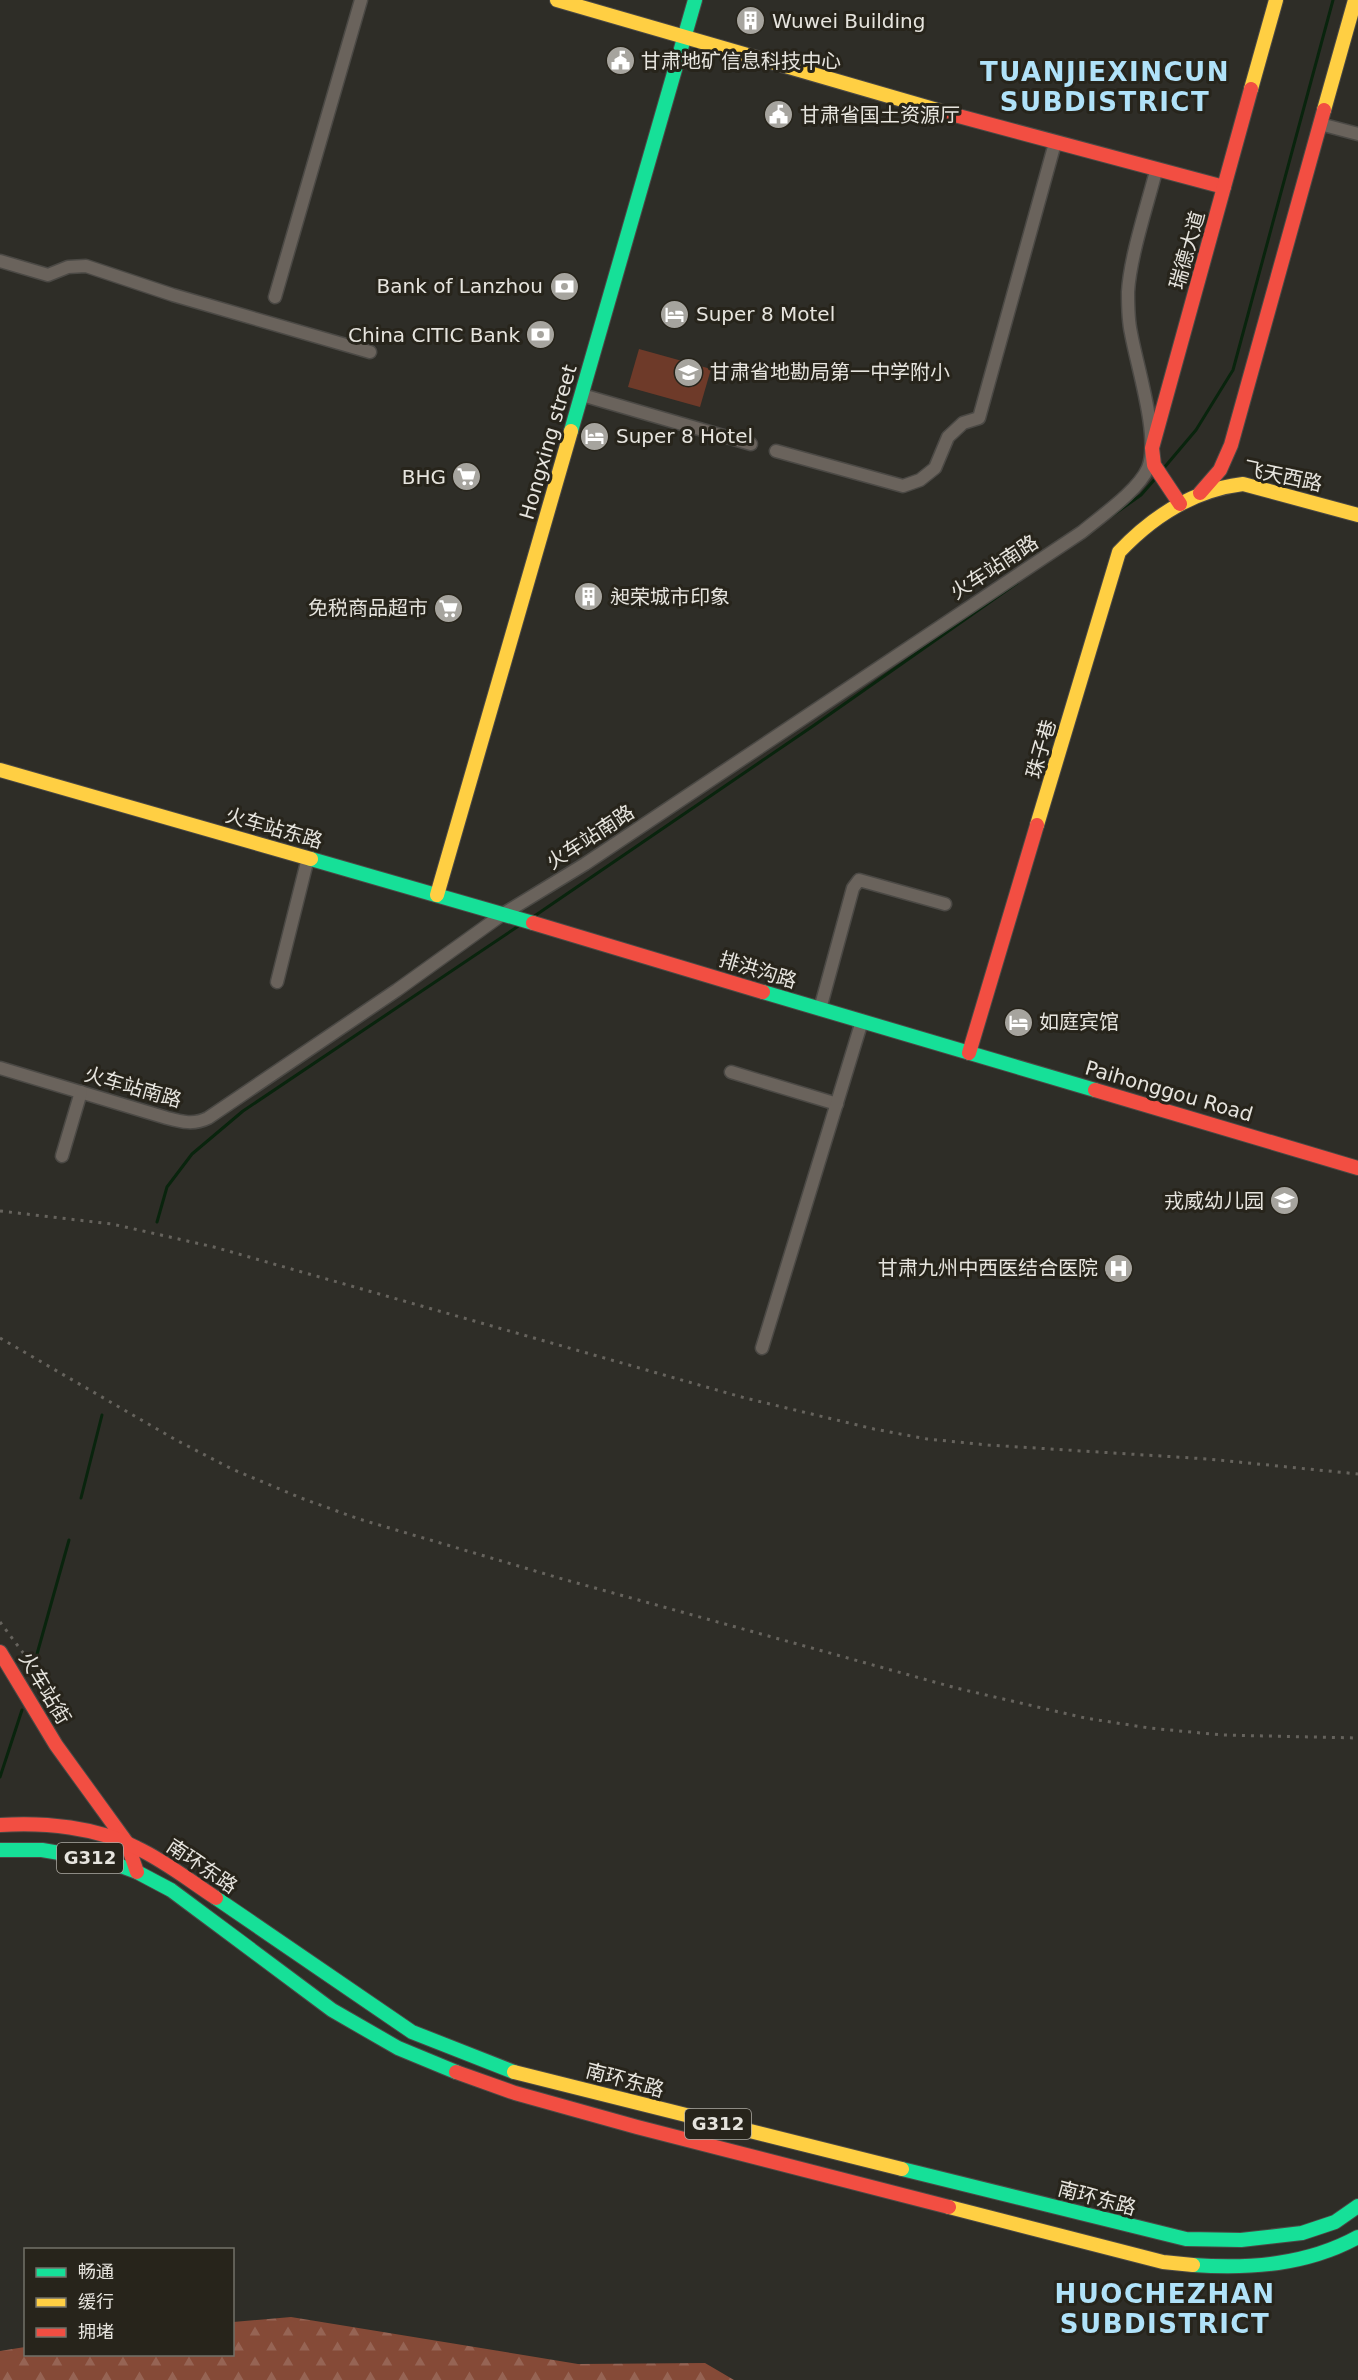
<svg xmlns="http://www.w3.org/2000/svg" width="1358" height="2380" font-family="'DejaVu Sans','Noto Sans SC',sans-serif">
  <defs>
    <pattern id="forest-firs" width="22" height="20" patternUnits="userSpaceOnUse" patternTransform="scale(1.5)"><rect width="22" height="20" fill="#854a37"/><path d="M5 1l3.5 6h-7zM16 11l3.5 6h-7z" fill="#966454"/></pattern>
  </defs>
  <rect width="100%" height="100%" fill="#2e2d27"/>
  <polygon fill="url(#forest-firs)" points="291,2317 578,2364 705,2363 734,2380 0,2380 0,2351 25,2347 26,2354 232,2354 233,2322"/>
  <polygon fill="#6e3a29" points="639,349 711,369 700,407 628,387"/>
  <g fill="none" stroke-linecap="round" stroke-linejoin="round">
    <g stroke="#09240d" stroke-width="3">
      <polyline points="1163,469 1196,430 1233,370 1333,0"/>
      <polyline points="1110,517 1141,495 1155,479"/>
      <polyline points="533,917 813,726 1017,583"/>
      <polyline points="157,1222 167,1187 192,1154 243,1111 520,925"/>
      <polyline points="81,1498 102,1415"/>
      <polyline points="37,1654 69,1540"/>
      <polyline points="0,1777 22,1710"/>
    </g>
    <defs>
      <g id="street">
        <polyline points="1320,124 1358,134"/>
        <polyline points="0,261 48,275 68,267 86,266 173,295 370,352"/>
        <polyline points="275,297 361,0"/>
        <polyline points="582,395 751,444"/>
        <polyline points="776,451 903,486 920,480 935,468 948,437 963,423 979,418 1055,143"/>
        <polyline points="277,982 308,858"/>
        <polyline points="820,1009 853,888 859,880 945,904"/>
        <path d="M0 1068 167 1118C182 1122 194 1125 208 1118L397 990 503 914 585 864 1082 532C1101 516 1138 491 1148 468 1160 437 1137 367 1131 333 1128 320 1128 305 1128 292 1130 257 1147 206 1156 171"/>
        <polyline points="731,1072 837,1104"/>
        <polyline points="62,1156 81,1092"/>
        <polyline points="762,1348 862,1021"/>
      </g>
      <g id="fast">
        <polyline points="571,431 695,0"/>
        <polyline points="311,859 533,923"/>
        <polyline points="763,992 1095,1090"/>
        <polyline points="0,1850 42,1850 107,1861 137,1872 171,1890 332,2010 398,2048 456,2072"/>
        <polyline points="216,1898 412,2032 514,2072"/>
        <polyline points="902,2169 1186,2239 1241,2240 1302,2233 1335,2222 1358,2206"/>
        <path d="M1193 2265C1250 2269 1307 2265 1358 2237"/>
      </g>
      <g id="slow">
        <polyline points="557,0 951,114"/>
        <polyline points="1251,89 1276,0"/>
        <polyline points="1324,110 1355,0"/>
        <polyline points="0,770 311,859"/>
        <path d="M1037 825 1119 552C1153 516 1193 490 1243 484L1358 515"/>
        <polyline points="437,895 571,431"/>
        <polyline points="514,2072 902,2169"/>
        <polyline points="949,2207 1163,2262 1193,2265"/>
      </g>
      <g id="jam">
        <polyline points="951,114 1224,187"/>
        <polyline points="1200,493 1220,470 1231,445 1324,110"/>
        <polyline points="1180,504 1154,465 1152,448 1251,89"/>
        <polyline points="533,923 763,992"/>
        <polyline points="969,1053 1037,825"/>
        <polyline points="1095,1090 1358,1168"/>
        <polyline points="0,1652 56,1745 127,1843 137,1872"/>
        <path d="M0 1825C44 1822 97 1827 137 1848 165 1861 190 1881 216 1898"/>
        <polyline points="456,2072 515,2093 637,2127 949,2207"/>
      </g>
    </defs>
    <use href="#street" stroke="#4b4945" stroke-width="15"/>
    <use href="#fast" stroke="#4b4945" stroke-width="16"/>
    <use href="#slow" stroke="#4b4945" stroke-width="16"/>
    <use href="#jam" stroke="#4b4945" stroke-width="16"/>
    <use href="#street" stroke="#6a635c" stroke-width="12"/>
    <use href="#fast" stroke="#16e098" stroke-width="14"/>
    <use href="#slow" stroke="#ffcf43" stroke-width="14"/>
    <use href="#jam" stroke="#f24e42" stroke-width="14"/>
    <g stroke="#66635d" stroke-width="3" stroke-dasharray="3 6" stroke-linecap="butt">
      <polyline points="0,1211 112,1224 214,1247 745,1398 874,1429 927,1439 988,1445 1208,1459 1358,1474"/>
      <polyline points="0,1338 176,1440 232,1469 301,1498 359,1519 559,1578 956,1688 1085,1718 1149,1728 1222,1735 1358,1738"/>
      <polyline points="0,1622 24,1654"/>
    </g>
  </g>
  <defs>
    <symbol id="building-disc" viewBox="-11 -11 22 22"><circle r="9.5" fill="#a6a49e" stroke="#27241b"/><path d="M-4-6H4V6H1V3H-1V6H-4ZM-2.5-4.3h1.7v1.8h-1.7ZM.8-4.3h1.7v1.8H.8ZM-2.5-1h1.7V.8h-1.7ZM.8-1h1.7V.8H.8Z" fill="#fff"/></symbol>
    <symbol id="civic-disc" viewBox="-11 -11 22 22"><circle r="9.5" fill="#a6a49e" stroke="#27241b"/><path d="M-.6-6.5H3V-4.5H.6V-3L4-1V1h2V6H-6V1h2V-1L-.6-3ZM-1.2 2.5V6h2.4V2.5Z" fill="#fff"/></symbol>
    <symbol id="bank-disc" viewBox="-11 -11 22 22"><circle r="9.5" fill="#a6a49e" stroke="#27241b"/><path d="M-6-4H6V4H-6ZM0-2.3a2.3 2.3 0 1 0 0 4.6a2.3 2.3 0 1 0 0-4.6Z" fill="#fff"/></symbol>
    <symbol id="hotel-disc" viewBox="-11 -11 22 22"><circle r="9.5" fill="#a6a49e" stroke="#27241b"/><path d="M-6-4.5h1.5V1H6V5H4.5V3h-9V5H-6ZM-4 0a1.8 1.8 0 1 1 3.6 0ZM.5 0V-2.5h3Q6-2.5 6 0Z" fill="#fff"/></symbol>
    <symbol id="school-disc" viewBox="-11 -11 22 22"><circle r="9.5" fill="#a6a49e" stroke="#27241b"/><path d="M0-5L7-2L0 1L-7-2ZM-4 1L0 2.5L4 1V4Q0 6-4 4Z" fill="#fff"/></symbol>
    <symbol id="supermarket-disc" viewBox="-11 -11 22 22"><circle r="9.5" fill="#a6a49e" stroke="#27241b"/><path d="M-6-5.5h2.5l.6 2H6L4.5 2H-2.5L-4.4-4H-6ZM-1.5 3.2a1.3 1.3 0 1 0 .1 0ZM3 3.2a1.3 1.3 0 1 0 .1 0Z" fill="#fff"/></symbol>
    <symbol id="hospital-disc" viewBox="-11 -11 22 22"><circle r="9.5" fill="#a6a49e" stroke="#27241b"/><path d="M-5-5h3v3.5h4V-5h3V5h-3V1.5h-4V5h-3Z" fill="#fff"/></symbol>
  </defs>
  <g fill-rule="evenodd">
    <use href="#building-disc" x="734" y="4" width="33" height="33"/>
    <use href="#civic-disc" x="604" y="44" width="33" height="33"/>
    <use href="#civic-disc" x="762" y="98" width="33" height="33"/>
    <use href="#bank-disc" x="548" y="270" width="33" height="33"/>
    <use href="#hotel-disc" x="658" y="298" width="33" height="33"/>
    <use href="#bank-disc" x="524" y="318" width="33" height="33"/>
    <use href="#school-disc" x="672" y="356" width="33" height="33"/>
    <use href="#hotel-disc" x="578" y="420" width="33" height="33"/>
    <use href="#supermarket-disc" x="450" y="460" width="33" height="33"/>
    <use href="#building-disc" x="572" y="580" width="33" height="33"/>
    <use href="#supermarket-disc" x="432" y="592" width="33" height="33"/>
    <use href="#hotel-disc" x="1002" y="1006" width="33" height="33"/>
    <use href="#school-disc" x="1268" y="1184" width="33" height="33"/>
    <use href="#hospital-disc" x="1102" y="1252" width="33" height="33"/>
  </g>
  <g text-anchor="middle" stroke-width="6" stroke-linejoin="round" paint-order="stroke">
    <g fill="#27241b" stroke="#adaaa4" stroke-width="1.5">
      <rect x="57" y="1843" width="66" height="30" rx="4.5"/>
      <rect x="685" y="2109" width="66" height="30" rx="4.5"/>
    </g>
    <g font-size="18" font-weight="bold" fill="#e6e4de">
      <text x="90" y="1864">G312</text>
      <text x="718" y="2130">G312</text>
    </g>
    <g font-size="20" fill="#e6e4de" stroke="#27241b" text-anchor="start">
      <text x="772" y="28">Wuwei Building</text>
      <text x="641" y="68">甘肃地矿信息科技中心</text>
      <text x="800" y="122">甘肃省国土资源厅</text>
      <text x="543" y="293" text-anchor="end">Bank of Lanzhou</text>
      <text x="696" y="321">Super 8 Motel</text>
      <text x="520" y="342" text-anchor="end">China CITIC Bank</text>
      <text x="710" y="379">甘肃省地勘局第一中学附小</text>
      <text x="616" y="443">Super 8 Hotel</text>
      <text x="446" y="484" text-anchor="end">BHG</text>
      <text x="610" y="604">昶荣城市印象</text>
      <text x="428" y="615" text-anchor="end">免税商品超市</text>
      <text x="1039" y="1029">如庭宾馆</text>
      <text x="1264" y="1208" text-anchor="end">戎威幼儿园</text>
      <text x="1098" y="1275" text-anchor="end">甘肃九州中西医结合医院</text>
    </g>
    <g font-size="20" fill="#e6e4de" stroke="#27241b">
      <text transform="translate(1187 250) rotate(-74)" y="7">瑞德大道</text>
      <text transform="translate(548 442) rotate(-74)" y="7">Hongxing street</text>
      <text transform="translate(1283 476) rotate(12)" y="7">飞天西路</text>
      <text transform="translate(994 567) rotate(-33)" y="7">火车站南路</text>
      <text transform="translate(1041 749) rotate(-74)" y="7">珠子巷</text>
      <text transform="translate(274 828) rotate(16)" y="7">火车站东路</text>
      <text transform="translate(590 837) rotate(-33)" y="7">火车站南路</text>
      <text transform="translate(758 970) rotate(17)" y="7">排洪沟路</text>
      <text transform="translate(133 1087) rotate(16)" y="7">火车站南路</text>
      <text transform="translate(1169 1091) rotate(16)" y="7">Paihonggou Road</text>
      <text transform="translate(45 1688) rotate(59)" y="7">火车站街</text>
      <text transform="translate(202 1866) rotate(34)" y="7">南环东路</text>
      <text transform="translate(625 2080) rotate(15)" y="7">南环东路</text>
      <text transform="translate(1097 2198) rotate(15)" y="7">南环东路</text>
    </g>
    <g font-size="26" font-weight="bold" letter-spacing="1.5" fill="#b0e2f9" stroke="#27241b">
      <text x="1105" y="81">TUANJIEXINCUN<tspan x="1105" dy="30">SUBDISTRICT</tspan></text>
      <text x="1165" y="2303">HUOCHEZHAN<tspan x="1165" dy="30">SUBDISTRICT</tspan></text>
    </g>
  </g>
  <rect x="24" y="2248" width="210" height="108" fill="#27241b" stroke="#737169" stroke-width="1.5"/>
  <rect x="36" y="2268" width="30" height="9" fill="#16e098" stroke="#737169" stroke-width="1.5"/>
  <text x="78" y="2278" font-size="18" fill="#e6e4de">畅通</text>
  <rect x="36" y="2298" width="30" height="9" fill="#ffcf43" stroke="#737169" stroke-width="1.5"/>
  <text x="78" y="2308" font-size="18" fill="#e6e4de">缓行</text>
  <rect x="36" y="2328" width="30" height="9" fill="#f24e42" stroke="#737169" stroke-width="1.5"/>
  <text x="78" y="2338" font-size="18" fill="#e6e4de">拥堵</text>
</svg>
